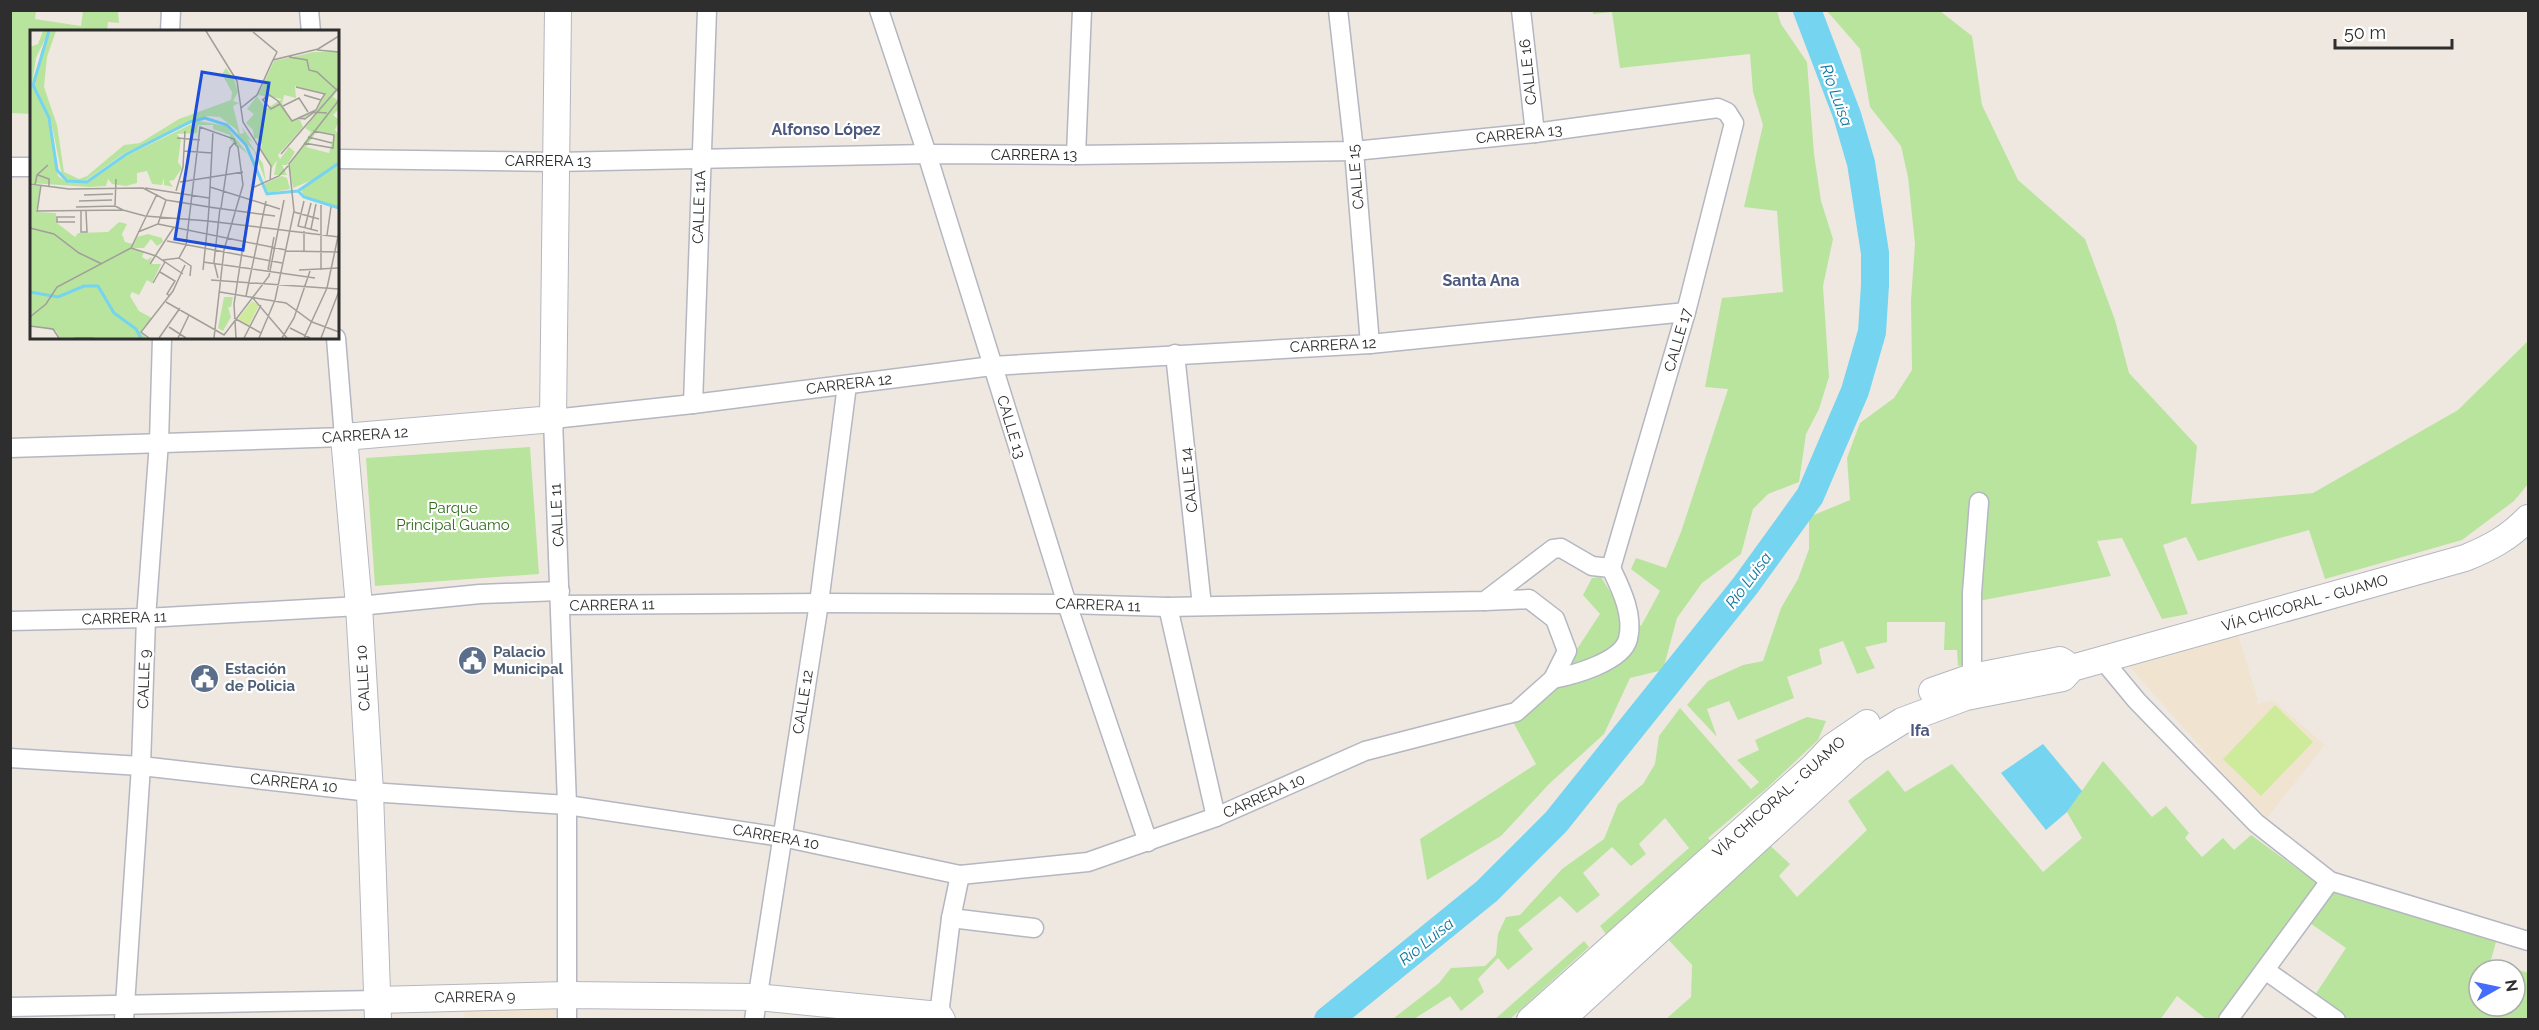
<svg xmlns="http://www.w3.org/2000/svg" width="2539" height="1030" font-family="Raleway,sans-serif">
  <rect width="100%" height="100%" fill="#efe8e1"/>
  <g fill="#f0e4d1">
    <polygon points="2237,631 2258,700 2256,704 2273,700 2325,745 2267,818 2233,784 2128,665"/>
    <polygon points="463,1003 556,1005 556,1019 465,1019"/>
  </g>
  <g fill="#b9e49e" fill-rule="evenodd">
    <polygon points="10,11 36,11 35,19 81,26 83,11 118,11 119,23 108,22 107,31 32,32 31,114 11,113"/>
    <polygon points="1593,11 1777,11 1781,24 1807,62 1814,154 1821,201 1833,239 1823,286 1829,377 1819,409 1806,434 1799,482 1768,494 1753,509 1741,554 1702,583 1677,618 1663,670 1630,678 1604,734 1549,784 1501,836 1427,880 1420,839 1536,764 1508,713 1577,649 1600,614 1583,595 1592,578 1601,577 1619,606 1641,626 1660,591 1631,569 1636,558 1666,568 1681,532 1728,389 1705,387 1722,298 1783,292 1777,211 1744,207 1763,125 1753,92 1750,54 1620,68 1612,12 1593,14"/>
    <polygon points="1827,11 1940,11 1972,36 1982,105 2018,180 2085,239 2115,320 2129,373 2197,446 2191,504 2313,493 2458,410 2528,341 2528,484 2514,501 2462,540 2325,579 2309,530 2198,561 2186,537 2163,545 2188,614 2162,619 2122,538 2097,541 2111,576 1973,602 1976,662 1958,666 1957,650 1944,650 1945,622 1887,622 1887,642 1865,647 1875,668 1857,674 1843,641 1819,649 1822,664 1787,677 1794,698 1738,720 1729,701 1707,709 1717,737 1687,705 1708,681 1743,665 1763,661 1781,608 1798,579 1809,549 1809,517 1850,500 1847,458 1860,423 1894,398 1912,370 1911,300 1915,244 1908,177 1901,146 1870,107 1860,49"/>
    <polygon points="530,447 539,574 375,586 366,458"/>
    <polygon points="1680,708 1751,789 1759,782 1737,760 1759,750 1755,740 1807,717 1826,721 1818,740 1766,789 1708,838 1711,841 1606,934 1600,926 1689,848 1665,818 1639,844 1646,854 1631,866 1612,847 1583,873 1600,895 1577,913 1560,896 1518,930 1533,949 1508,970 1498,958 1478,979 1484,992 1461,1011 1450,996 1414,1019 1388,1019 1394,1018 1439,983 1451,968 1485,966 1496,955 1498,934 1506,917 1520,915 1562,869 1604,839 1618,804 1643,784 1655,764 1659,736"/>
    <polygon points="2103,761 2152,817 2166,806 2189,833 2185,838 2202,857 2223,838 2234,850 2251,835 2317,883 2217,1019 2206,1019 2177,996 2160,1020 1666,1019 1691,997 1692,965 1663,934 1763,839 1790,864 1779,876 1797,897 1867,830 1848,801 1888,770 1905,792 1952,764 2043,872 2082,838 2067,812"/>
    <path d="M2331 888 2497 938 2491 960 2528 973V1019H2348L2315 995 2346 948 2307 921ZM2479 970H2515V1006H2479Z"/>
    <polygon points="1584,941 1589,947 1510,1019 1495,1019"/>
  </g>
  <polygon fill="#cdeb9a" points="2275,705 2313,742 2261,796 2223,759"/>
  <polygon fill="#75d4ef" points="2043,744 2082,791 2067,812 2046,830 2001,773"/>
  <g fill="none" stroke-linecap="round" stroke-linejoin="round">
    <polyline stroke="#75d4ef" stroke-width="28" points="1328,1020 1487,891 1556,822 1745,586 1810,496 1855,391 1872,332 1875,285 1875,253 1861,163 1847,115 1807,10"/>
    <defs>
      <g id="street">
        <polyline points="309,10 311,32"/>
        <polyline points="879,10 927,154 1067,604 1148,842"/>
        <polyline points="1338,10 1354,151 1370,344"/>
        <polyline points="1521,10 1535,133"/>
        <polyline points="170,32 171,10"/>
        <polyline points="1076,155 1082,10"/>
        <polyline points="338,159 556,162 927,154 1076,155 1354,151 1535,133 1718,108 1727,112 1734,123 1686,312 1611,568"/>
        <polyline points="10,167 32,167"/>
        <polyline points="1175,354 1202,606"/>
        <polyline points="693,404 707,10"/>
        <polyline points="10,448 344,437 336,338"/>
        <polyline points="561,605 819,603 1067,604 1168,607 1485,601 1553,549 1561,548 1592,566 1611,568"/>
        <polyline points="1168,607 1216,817"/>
        <polyline points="10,621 146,618 359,606 480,594 560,591"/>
        <polyline points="2103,660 2137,701 2256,823 2330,881 2528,941"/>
        <polyline points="1972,677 1972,593 1979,502"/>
        <path d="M1553 679C1573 675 1622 662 1628 639 1634 615 1621 589 1611 568"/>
        <polyline points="10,758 141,766 370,792 567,805 782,837 960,875 1088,862 1216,817 1365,751 1516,712 1553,679 1567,651 1555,619 1529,599 1485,601"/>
        <polyline points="951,918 1034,928"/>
        <polyline points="2265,970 2336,1020"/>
        <polyline points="10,1007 377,1000"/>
        <polyline points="939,1015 951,918 960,875"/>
        <polyline points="124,1020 141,766 146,618 159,442 162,338"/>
        <polyline points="567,1020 567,805 553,419 693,404 992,366 1370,344 1686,312"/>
        <polyline points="754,1020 819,603 847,385"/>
        <polyline points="2228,1020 2330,881"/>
      </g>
      <g id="secondary">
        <polyline points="1932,691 1972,677 2060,660 2065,663"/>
        <polyline points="377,1000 567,995 757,997 939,1015 942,1020"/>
        <polyline points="378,1020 370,792 359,606 344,437 553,419 558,10"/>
        <polyline points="1530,1020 1813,767 1832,747 1867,723"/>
        <path d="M1561 1020 1857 749 1902 721 1966 697 2063 678 2072 668 2465 558C2490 548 2510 537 2528 518"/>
      </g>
    </defs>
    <use href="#street" stroke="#b4b7c1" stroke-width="21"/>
    <use href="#secondary" stroke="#b4b7c1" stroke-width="28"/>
    <use href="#street" stroke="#fff" stroke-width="18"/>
    <use href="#secondary" stroke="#fff" stroke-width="26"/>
  </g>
  <defs>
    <symbol id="civic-disc" viewBox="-11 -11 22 22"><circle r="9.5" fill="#5c6f8a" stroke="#fff"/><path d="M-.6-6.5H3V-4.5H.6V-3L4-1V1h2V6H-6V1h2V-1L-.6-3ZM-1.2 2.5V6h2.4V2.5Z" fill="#fff"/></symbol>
  </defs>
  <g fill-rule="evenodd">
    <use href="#civic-disc" x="456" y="644" width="33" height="33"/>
    <use href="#civic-disc" x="188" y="662" width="33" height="33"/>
  </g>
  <g text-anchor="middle" stroke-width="4.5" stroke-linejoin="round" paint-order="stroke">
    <g font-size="15" fill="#2e2e2e" stroke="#fff">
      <text transform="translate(1528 72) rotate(-96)" y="5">CALLE 16</text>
      <text transform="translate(1519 134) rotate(-6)" y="5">CARRERA 13</text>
      <text x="1034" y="160">CARRERA 13</text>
      <text x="548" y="166">CARRERA 13</text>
      <text transform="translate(1356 177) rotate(-95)" y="5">CALLE 15</text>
      <text transform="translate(699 207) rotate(-88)" y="5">CALLE 11A</text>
      <text transform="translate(1678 340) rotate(-74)" y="5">CALLE 17</text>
      <text transform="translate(1333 345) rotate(-3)" y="5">CARRERA 12</text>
      <text transform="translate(849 384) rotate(-7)" y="5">CARRERA 12</text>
      <text transform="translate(1011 427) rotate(73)" y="5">CALLE 13</text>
      <text transform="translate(365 435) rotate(-4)" y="5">CARRERA 12</text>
      <text transform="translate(1189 480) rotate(-96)" y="5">CALLE 14</text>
      <text transform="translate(557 515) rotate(-93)" y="5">CALLE 11</text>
      <text transform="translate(2305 603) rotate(-16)" y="5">VÍA CHICORAL - GUAMO</text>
      <text transform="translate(612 605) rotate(-1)" y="5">CARRERA 11</text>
      <text transform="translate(1098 605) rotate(2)" y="5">CARRERA 11</text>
      <text transform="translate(124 618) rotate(-2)" y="5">CARRERA 11</text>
      <text transform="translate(363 678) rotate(-93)" y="5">CALLE 10</text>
      <text transform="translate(144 679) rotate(-88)" y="5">CALLE 9</text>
      <text transform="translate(803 702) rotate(-81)" y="5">CALLE 12</text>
      <text transform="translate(294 783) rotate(6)" y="5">CARRERA 10</text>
      <text transform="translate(1264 796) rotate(-24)" y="5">CARRERA 10</text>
      <text transform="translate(1779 797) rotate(-42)" y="5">VÍA CHICORAL - GUAMO</text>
      <text transform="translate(776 837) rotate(10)" y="5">CARRERA 10</text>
      <text transform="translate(475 997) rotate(-1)" y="5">CARRERA 9</text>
    </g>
    <g font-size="15" fill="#306d1b" stroke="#fff">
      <text x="453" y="513">Parque<tspan x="453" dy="17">Principal Guamo</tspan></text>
    </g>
    <g font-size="15" font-weight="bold" fill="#4e5e75" stroke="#fff" text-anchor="start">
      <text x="493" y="657">Palacio<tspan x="493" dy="17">Municipal</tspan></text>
      <text x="225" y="674">Estación<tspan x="225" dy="17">de Policia</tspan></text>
    </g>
    <g font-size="16" font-style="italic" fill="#0e76a1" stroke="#fff">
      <text transform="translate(1837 95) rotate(70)" y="6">Río Luisa</text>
      <text transform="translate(1748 580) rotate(-53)" y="6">Río Luisa</text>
      <text transform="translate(1426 941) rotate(-39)" y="6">Río Luisa</text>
    </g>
    <g font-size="16" font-weight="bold" fill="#4d587f" stroke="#fff">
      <text x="826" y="135">Alfonso López</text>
      <text x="1481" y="286">Santa Ana</text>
      <text x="1920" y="736">Ifa</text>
    </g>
  </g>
  <g transform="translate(30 30)">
    <rect width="309" height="309" fill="#efe8e1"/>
    <path d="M13 1H19L6 28 2 55 18 90 28 146 35 151 59 152 92 128 168 91 196 96 218 124 200 110V105L183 99V95H168L167 103 147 104 151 109 148 132 152 138 144 150 139 151 143 157 134 155V148L132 155 122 154 117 141 107 143V153L96 156 82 154 78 149 76 156 60 157 0 153V17L8 14ZM21 1H26L17 27 14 57 27 95 34 142 49 149 57 146 94 115 110 113 149 89 201 70 202 62 192 44 196 38 204 49 208 62 203 71 209 73 203 76 210 104 214 103 212 97 223 113 217 108 233 134 236 152 224 121 209 106 207 100 190 87 177 86 93 124 55 151H40L32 146 21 91 4 56 11 22ZM284 22H309V58L303 67 309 71V79L303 85 309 90 305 100 309 105V132L289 147 263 158 259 136 281 102 275 98 287 83 270 90 273 97 248 125 250 129 259 117 265 122 257 135H252L257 145H244L247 130 242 138 231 120 232 114 228 108 224 109 223 100 216 93 224 84 217 79 227 66 236 79 252 69 228 65 244 31ZM265 56 296 64 286 80 262 91 252 74 254 65 266 68ZM287 101 304 106 299 123 276 117ZM309 134V177L275 167 271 160ZM252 146 257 148 260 159 238 163 234 154ZM0 155 11 156 6 182 26 183 27 193 45 207 48 203 78 202 89 192 97 194 92 204 95 212 103 214 107 207 118 204 132 208 133 212 127 216 121 209 114 218H100L114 222 112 227 117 230 122 227 119 234H131L122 253 117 250 109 265 102 262 100 266 109 281 122 288 110 302 117 308H30L26 301 0 295ZM194 267H203L201 277H198L201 287 193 301 188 298Z" fill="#b9e49e" fill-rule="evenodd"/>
    <path d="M222 271 229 275 219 295 208 289Z" fill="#cdeb9a"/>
    <path fill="none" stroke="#75d4ef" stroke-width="3" d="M19 1 3 55 19 88 27 140 37 151 57 152 95 125 160 92 175 88 197 95 216 115 237 164 268 161 309 133M268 161 274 167 309 178M0 262 28 267 54 256H68L84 283 106 299 111 308"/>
    <path fill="none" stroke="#a29e99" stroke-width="1.5" d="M176 1 207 51 213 92 241 136 240 151M223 2 247 22 243 30M287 20 309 22M259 27 277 30 279 40 287 42 309 62M266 57 295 64 291 70M232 69 241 79 250 74M233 70 238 64 248 71 262 91 286 80 291 70 274 65M253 76 269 68 278 82M211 78 227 65 243 30 288 19 309 6V1M269 88 275 89 284 82 297 83M183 101 179 177 245 186M278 107 302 113M147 108 170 110M274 113 303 118 304 105 283 101M154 121 182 123M251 124 309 57M8 145 19 149V156M150 152 213 142M0 154 39 159 113 158 136 170 179 177 178 191 260 201M5 155 7 145 18 135M180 157 250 179M115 158 179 168M222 158 249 146 258 136M146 161 153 137 155 101M54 165 83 164M49 171 82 170M274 171 268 196 288 201M85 176 86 149M46 177 85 176 93 180M191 178 200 117M7 181 93 180 115 186 178 191 173 240M51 181V202H57L56 181M7 182 11 155M264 182 289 189M45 187H27V192H45M128 194 256 220M275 197 281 173M0 198 24 204 49 223 72 234M281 199 286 174M260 201 309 207M108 202 128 194 136 170M297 205 301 177M137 211 252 233M101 218 127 164M101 218 126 226 153 244M255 221 309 222M274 222V201M149 228 156 215 170 97 204 109 206 114M133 230 149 228 161 236 160 246M173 232 285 248M120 234 144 197M238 240 244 207M269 240 309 238M291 240V175M130 242 145 251 137 264 140 266M188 248 184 232 190 178M181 250 309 259M123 253 135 232M190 262 256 273 282 292 309 302M216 266 236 171M222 267 257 308M136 272 194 305 239 246 254 170M0 287 16 274 27 257 101 218M204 288 231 303M0 296 23 299 29 308M139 297 156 308M260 298 280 308M44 308H64M119 308 111 302 143 261 155 235M129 308 150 278M148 308 159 285M184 308 194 220 213 155 208 117 204 113 200 118M206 308 204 274 222 158M214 308 231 275M229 308 245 270 264 181 259 134 309 70M252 308 264 288 280 241M274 308 297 258 309 202M291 308 309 261"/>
    <path fill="#1d4ed8" fill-opacity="0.15" stroke="#1d4ed8" stroke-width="3" d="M172 42 239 53 213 220 145 209Z"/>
    <rect width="309" height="309" fill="none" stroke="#2e2e2e" stroke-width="3"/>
  </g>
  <rect width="2539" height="1030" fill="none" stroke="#2e2e2e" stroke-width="24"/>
  <g transform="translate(2497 988) rotate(81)"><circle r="28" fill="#ffffff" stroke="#ababab" stroke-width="1.5"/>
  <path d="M0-4.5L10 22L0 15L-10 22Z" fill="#436dfa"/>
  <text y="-9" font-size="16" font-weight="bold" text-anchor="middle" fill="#2e2e2e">N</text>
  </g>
  <path d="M2335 39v9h117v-9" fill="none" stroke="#2e2e2e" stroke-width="3"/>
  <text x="2344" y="39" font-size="18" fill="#2e2e2e" stroke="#ffffff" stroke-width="4.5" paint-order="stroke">50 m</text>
</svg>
